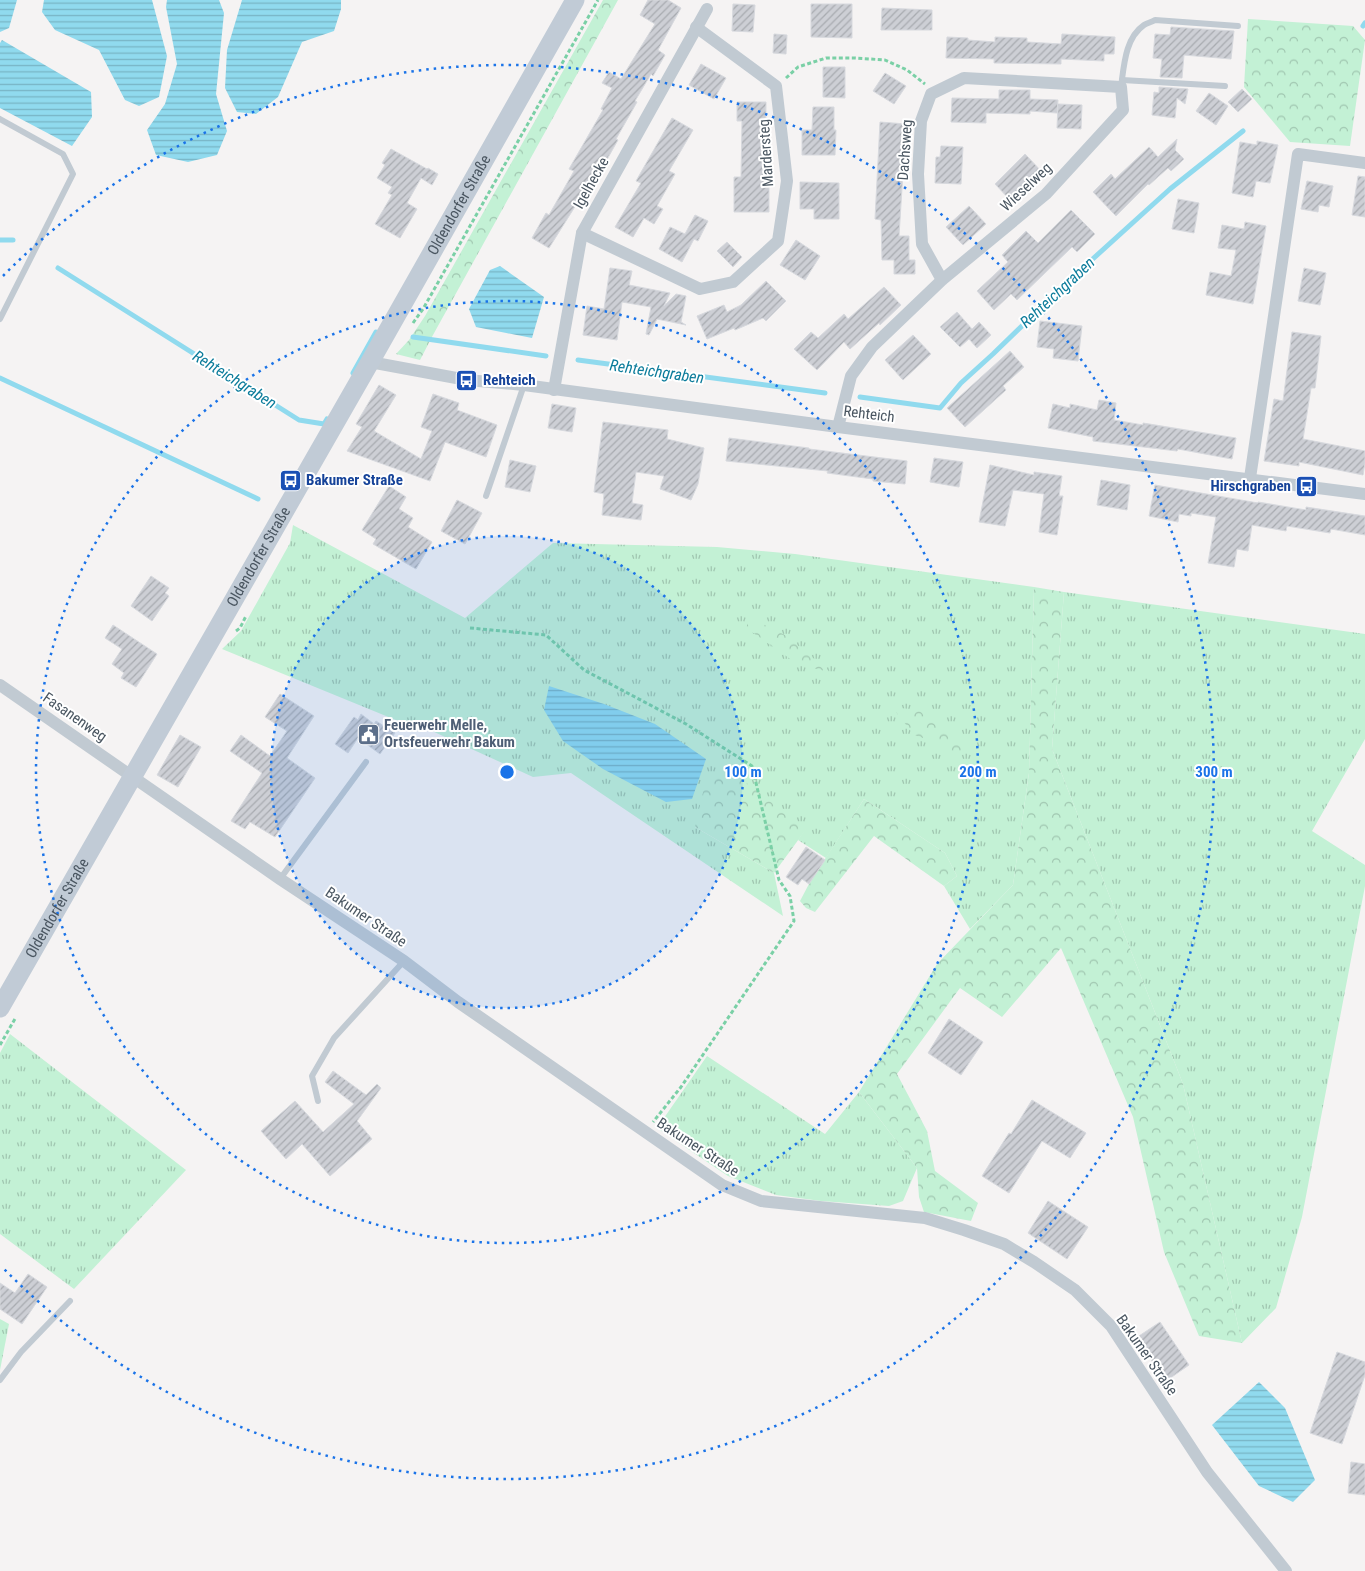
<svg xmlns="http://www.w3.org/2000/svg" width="1365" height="1571" font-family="'Roboto Condensed',sans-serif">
  <defs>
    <pattern id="grass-tufts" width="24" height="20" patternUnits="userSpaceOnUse" patternTransform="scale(1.25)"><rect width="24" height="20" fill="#c3f1d5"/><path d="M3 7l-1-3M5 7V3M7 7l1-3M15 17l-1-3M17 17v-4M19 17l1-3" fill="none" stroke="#a0c6b0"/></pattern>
    <pattern id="forest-crowns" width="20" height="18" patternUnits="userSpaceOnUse" patternTransform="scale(1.25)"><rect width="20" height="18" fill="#c3f1d5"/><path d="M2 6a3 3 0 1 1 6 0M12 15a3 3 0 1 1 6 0" fill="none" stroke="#a0c6b0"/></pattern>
    <pattern id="water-rules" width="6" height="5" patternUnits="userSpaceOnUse" patternTransform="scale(1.25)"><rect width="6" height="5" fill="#90daee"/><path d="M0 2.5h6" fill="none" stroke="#78b4c4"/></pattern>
    <pattern id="building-hatch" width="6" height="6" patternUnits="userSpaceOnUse" patternTransform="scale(1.25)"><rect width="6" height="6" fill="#cdcfd5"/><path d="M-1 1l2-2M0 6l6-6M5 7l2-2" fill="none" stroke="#a8abb0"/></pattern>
  </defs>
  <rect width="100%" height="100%" fill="#f5f3f3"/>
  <g fill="url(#grass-tufts)">
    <polygon points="293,525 465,618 553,543 717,547 795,554 1034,587 1029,773 1013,885 970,929 944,886 957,876 945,853 864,799 826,858 798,840 806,828 695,827 774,873 783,916 571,773 533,777 432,731 408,725 222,649 241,631 290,543"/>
    <polygon points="1064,592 1365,634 1365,739 1312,831 1365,865 1365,886 1302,1217 1276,1308 1242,1343 1183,1084 1052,749"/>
    <polygon points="10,1034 186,1170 74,1289 0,1234 0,1053"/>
    <polygon points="707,1056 825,1134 859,1092 917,1168 903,1201 889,1206 821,1201 776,1195 728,1176 657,1128"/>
    <polygon points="0,1319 9,1324 0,1370"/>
  </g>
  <g fill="url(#forest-crowns)">
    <polygon points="603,0 618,0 433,335 420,360 396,354 409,340 425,316"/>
    <polygon points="1248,19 1353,26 1365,40 1350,146 1290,142 1244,87"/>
    <polygon points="1034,587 1064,592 1052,749 1183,1084 1242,1343 1199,1336 1164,1252 1133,1117 1061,948 1002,1017 960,988 897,1074 927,1131 935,1171 978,1203 971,1221 924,1212 919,1197 917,1168 859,1092 937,964 1013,885 1029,773"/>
    <polygon points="750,618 785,635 830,672 799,665 746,628"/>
    <polygon points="892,707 932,712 969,748 952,754 932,741 914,735"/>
    <polygon points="725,767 807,828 774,873 695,827 704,788"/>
    <polygon points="864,799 945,853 957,876 944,886 874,836 815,912 806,908 800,901 810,882"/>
  </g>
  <g fill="url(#water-rules)">
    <polygon points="0,0 17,0 9,28 0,32"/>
    <polygon points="44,0 152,0 167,56 159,97 139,106 125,100 99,50 55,30 42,12"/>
    <polygon points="167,0 219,0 224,13 216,94 227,131 217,155 188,162 156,155 147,130 165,104 177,64 166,7"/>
    <polygon points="242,0 341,0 341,9 334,31 302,42 278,97 256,114 237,112 225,88 227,50"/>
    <polygon points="2,40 91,92 92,117 72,146 0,108 0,43"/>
    <polygon points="500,266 544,297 532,338 476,327 469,309 490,270"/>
    <polygon points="549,686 604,704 655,724 706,759 692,799 666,802 603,769 563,741 544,710"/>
    <polygon points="1259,1382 1285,1408 1315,1480 1293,1502 1259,1486 1212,1425"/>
  </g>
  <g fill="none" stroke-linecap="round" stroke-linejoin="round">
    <g stroke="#90daee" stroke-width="5">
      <polyline points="1363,26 1365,23"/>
      <polyline points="0,240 13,240"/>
      <polyline points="58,268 299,420 324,424 327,419"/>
      <polyline points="413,337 546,356"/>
      <polyline points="578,360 825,393"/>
      <polyline points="353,373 376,332"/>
      <polyline points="0,378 258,499"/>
      <polyline points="860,397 940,408 961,383 993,354 1064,285 1170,189 1243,131"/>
    </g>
  </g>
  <g fill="url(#building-hatch)" stroke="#d7d9de">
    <polygon points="648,0 668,0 681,8 658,50 665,55 653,76 651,74 635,101 637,102 616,139 618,140 580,207 576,205 549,248 532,238 546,213 549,215 574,171 569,169 603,110 601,109 612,88 602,83 609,72 621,79 655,24 640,15"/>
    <polygon points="733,4 755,5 753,32 732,31"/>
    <polygon points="811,4 852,4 852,38 811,37"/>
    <polygon points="882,8 932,10 932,30 881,30"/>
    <polygon points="1171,27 1234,31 1231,59 1184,55 1182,78 1160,77 1162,59 1153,58 1155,34 1170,35"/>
    <polygon points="774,34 787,35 786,54 773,53"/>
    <polygon points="1062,34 1115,37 1114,54 1104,54 1104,61 1061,59 1061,64 994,63 994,59 946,58 947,37 968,38 968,40 995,42 995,37 1027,38 1027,42 1061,44"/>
    <polygon points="701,64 726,78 714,99 689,85"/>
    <polygon points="823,67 845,67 845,98 823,97"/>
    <polygon points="885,73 906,86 894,104 873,91"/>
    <polygon points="1159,87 1188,89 1185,104 1177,98 1175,118 1152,115 1154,92 1159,93"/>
    <polygon points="1242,89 1252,99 1238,112 1228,102"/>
    <polygon points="999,90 1030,90 1030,99 1058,100 1057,113 1030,111 1030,114 986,113 986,123 951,122 952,98 999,99"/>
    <polygon points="1209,93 1228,106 1216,125 1196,111"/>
    <polygon points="737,102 766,102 765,186 769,186 769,212 734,212 734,177 741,177 742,121 737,121"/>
    <polygon points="1058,104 1082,105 1081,129 1057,128"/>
    <polygon points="813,107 834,107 834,130 836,130 835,155 802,155 802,130 812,130"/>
    <polygon points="672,118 693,130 669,171 675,174 657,206 663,209 654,224 644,218 633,237 615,227 641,183 636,181"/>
    <polygon points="880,122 906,124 899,236 909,236 909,260 915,260 915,274 894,274 894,260 882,260 881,220 875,219"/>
    <polygon points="1177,139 1175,150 1184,159 1171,171 1168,168 1149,185 1148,184 1116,216 1093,192 1111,174 1115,179 1149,147 1158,157"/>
    <polygon points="1257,141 1278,145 1270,183 1256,181 1253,197 1232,193 1240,142 1257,145"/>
    <polygon points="941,146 963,147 961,184 935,183 936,157 940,157"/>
    <polygon points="391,149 427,169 428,168 438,174 432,185 421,178 407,203 417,209 400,238 375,224 392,195 388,193 392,187 377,178 385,165 382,163"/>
    <polygon points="1025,154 1043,173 1012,202 995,184"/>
    <polygon points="1358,176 1365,177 1365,217 1352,215"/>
    <polygon points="1307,181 1333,186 1329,207 1319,205 1318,212 1301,209"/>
    <polygon points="800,182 839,183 839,219 814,219 814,209 800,209"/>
    <polygon points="1178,199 1199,203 1194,233 1172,229"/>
    <polygon points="969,206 986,224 963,245 946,227"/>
    <polygon points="1071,210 1095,234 1077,252 1072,247 1017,300 1011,294 994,310 977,291 1008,262 1002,255 1026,231 1038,243"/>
    <polygon points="695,215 708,221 698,241 694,239 682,262 659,249 670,227 685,234"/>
    <polygon points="1245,222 1266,226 1253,304 1206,295 1210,272 1231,276 1236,250 1218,248 1222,225 1244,229"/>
    <polygon points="796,240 820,256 805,280 780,265"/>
    <polygon points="727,242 742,257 733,267 717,251"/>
    <polygon points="610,268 632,271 629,285 670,293 664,306 676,294 686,296 681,322 686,325 657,319 649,335 646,334 651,307 622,302 617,340 583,335 587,306 604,309"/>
    <polygon points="1304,268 1326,273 1320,305 1298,301"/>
    <polygon points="766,281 786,301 766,321 763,318 735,330 734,328 707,339 697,316 724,305 727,312 741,305"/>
    <polygon points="884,287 901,305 880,325 879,323 850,349 844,342 817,370 794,349 811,332 818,338 844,314 848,319"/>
    <polygon points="957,312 972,329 979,322 991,335 977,348 969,339 960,347 940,327"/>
    <polygon points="1040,321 1082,326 1078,361 1053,358 1054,349 1037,347"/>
    <polygon points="1292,332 1321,336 1315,388 1311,388 1303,439 1365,451 1365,463 1363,475 1299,462 1299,466 1264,461 1274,399 1283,401"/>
    <polygon points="913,335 931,354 903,380 885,360"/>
    <polygon points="1010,351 1024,367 1003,386 1006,390 965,427 947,408"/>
    <polygon points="379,385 396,395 374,431 421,459 432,431 421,427 433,394 459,403 457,410 497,425 486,457 445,442 430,481 347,451 362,427 356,424"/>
    <polygon points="1099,400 1116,403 1114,420 1143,425 1143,423 1236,438 1232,459 1178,449 1177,451 1093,441 1093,437 1048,428 1053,404 1070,408 1070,404 1097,410"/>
    <polygon points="552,404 576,408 572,432 548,428"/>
    <polygon points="603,422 668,430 667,439 704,448 698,484 691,500 660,489 664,476 636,472 632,503 643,505 641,520 602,515 604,494 594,492"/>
    <polygon points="729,438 809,448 809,449 907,461 905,484 873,481 873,479 827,473 828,471 726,461"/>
    <polygon points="934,458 963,462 959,487 930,482"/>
    <polygon points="510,460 536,466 530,492 505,487"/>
    <polygon points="990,465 1034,475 1034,472 1062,476 1059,496 1063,496 1057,535 1039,532 1044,494 1013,490 1005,526 979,522"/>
    <polygon points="1101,480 1130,485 1127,510 1097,505"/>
    <polygon points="1155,485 1258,503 1258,502 1306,510 1306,507 1365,516 1365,535 1331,529 1330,533 1287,526 1286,531 1252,525 1248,551 1237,549 1234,567 1208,563 1216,517 1191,513 1191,516 1179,514 1178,522 1149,516"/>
    <polygon points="389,486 406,497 399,509 413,518 408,527 432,542 416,569 373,544 376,539 362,530"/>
    <polygon points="457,500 482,513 465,544 441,531"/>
    <polygon points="151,576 169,588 165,593 169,596 152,621 131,606"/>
    <polygon points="113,625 157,654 136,687 121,678 124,673 112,664 122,649 105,638"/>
    <polygon points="280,694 314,716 287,758 315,778 275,837 250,822 245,829 231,821 262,773 230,751 241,735 270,756 287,731 265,717"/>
    <polygon points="361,714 374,724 376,721 395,733 380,754 358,738 348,753 335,744 354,717 358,720"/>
    <polygon points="180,735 201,747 178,787 157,775"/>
    <polygon points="806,847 825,860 809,884 802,879 798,885 786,877"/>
    <polygon points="949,1019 983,1042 961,1075 928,1053"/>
    <polygon points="333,1071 366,1095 377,1084 381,1088 357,1121 372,1139 330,1176 302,1144 286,1159 261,1131 295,1101 323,1132 354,1104 325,1082"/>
    <polygon points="1032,1100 1086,1133 1070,1158 1042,1141 1009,1193 982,1176 1009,1133 1011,1134"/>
    <polygon points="1048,1201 1088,1227 1067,1259 1028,1233"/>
    <polygon points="28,1274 47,1287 22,1324 0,1309 0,1283 15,1293"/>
    <polygon points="1160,1322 1189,1365 1166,1381 1136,1338"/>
    <polygon points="1337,1352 1365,1362 1365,1375 1342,1444 1310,1433"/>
    <polygon points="1351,1462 1365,1464 1365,1495 1348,1493"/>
  </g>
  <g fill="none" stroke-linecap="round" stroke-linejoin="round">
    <g stroke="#7ad0a6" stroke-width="3" stroke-dasharray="4 2.5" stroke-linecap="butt">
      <polyline points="786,78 798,67 826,58 854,58 885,60 907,70 925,84"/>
      <polyline points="413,323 423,309 598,0"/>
      <polyline points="470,628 546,635 584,670 686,724 752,766 779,880 790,896 794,921 681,1087 653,1122"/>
      <polyline points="236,631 240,628 246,616"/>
      <polyline points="0,1045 16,1017"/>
    </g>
    <g stroke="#c1cad2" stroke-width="6">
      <polyline points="1122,80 1225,86"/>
      <path d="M1121 87C1124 66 1125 38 1144 25 1147 23 1152 22 1155 20L1238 26"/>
      <polyline points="0,119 63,154 73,174 0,319"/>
      <polyline points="486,496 524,385"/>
      <polyline points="280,879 366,762"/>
      <polyline points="318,1101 312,1076 334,1038 404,961"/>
      <polyline points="0,1380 21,1352 70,1301"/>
    </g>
    <g stroke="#c1cad2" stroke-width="12">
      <polyline points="582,233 700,289 733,282 778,241 787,181 776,86 696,27"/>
      <polyline points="370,362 467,380 524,385 838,427 1365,494"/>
      <polyline points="554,390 582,233 707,9"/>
      <polyline points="838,427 851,376 872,347 942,280 1046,194 1123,110 1121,87 964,78 931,94 921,121 918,174 922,244 942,280"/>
      <polyline points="1250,478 1298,154 1365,163"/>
      <polyline points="0,685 280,879 404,961 458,1002 722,1185 761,1201 925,1218 964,1230 1004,1244 1034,1262 1075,1290 1111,1326 1207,1472 1286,1571"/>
    </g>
    <path stroke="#c1cbd6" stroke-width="19" id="s1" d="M0 1008 370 362 575 0"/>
  </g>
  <circle cx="507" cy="772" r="236" fill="#1a73e8" fill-opacity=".12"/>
  <g fill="none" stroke="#1a73e8" stroke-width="2.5" stroke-dasharray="2.5 5">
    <circle cx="507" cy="772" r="236"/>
    <circle cx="507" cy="772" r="471"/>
    <path d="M3 276A707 707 0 1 1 3 1268"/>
  </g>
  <defs>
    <symbol id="bus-square" viewBox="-11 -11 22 22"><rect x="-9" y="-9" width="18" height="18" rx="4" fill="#1a4fb4" stroke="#fff"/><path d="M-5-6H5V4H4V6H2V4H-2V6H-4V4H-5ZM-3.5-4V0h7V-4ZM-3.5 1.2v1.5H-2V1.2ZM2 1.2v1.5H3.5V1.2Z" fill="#fff"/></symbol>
    <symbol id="civic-square" viewBox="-11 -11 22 22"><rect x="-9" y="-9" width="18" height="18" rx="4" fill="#5c6f8a" stroke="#fff"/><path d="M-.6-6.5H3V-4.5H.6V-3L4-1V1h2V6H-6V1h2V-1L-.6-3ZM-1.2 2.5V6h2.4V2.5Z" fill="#fff"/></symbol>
  </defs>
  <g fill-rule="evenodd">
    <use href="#bus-square" x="454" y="368" width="25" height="25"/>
    <use href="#bus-square" x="278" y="468" width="25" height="25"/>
    <use href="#bus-square" x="1294" y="474" width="25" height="25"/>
    <use href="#civic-square" x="356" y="722" width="25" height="25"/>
  </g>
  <g text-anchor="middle" stroke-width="4" stroke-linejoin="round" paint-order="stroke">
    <g font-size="15" fill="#4a5661" stroke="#fff">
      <text transform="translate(905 150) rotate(-86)" y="5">Dachsweg</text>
      <text transform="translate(766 153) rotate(-94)" y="5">Mardersteg</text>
      <text transform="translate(591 183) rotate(-61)" y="5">Igelhecke</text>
      <text transform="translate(1026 187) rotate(-43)" y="5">Wieselweg</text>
      <text dy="5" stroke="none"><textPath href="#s1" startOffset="925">Oldendorfer Straße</textPath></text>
      <text transform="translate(869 414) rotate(7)" y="5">Rehteich</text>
      <text dy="5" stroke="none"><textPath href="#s1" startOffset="520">Oldendorfer Straße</textPath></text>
      <text transform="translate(75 717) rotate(35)" y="5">Fasanenweg</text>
      <text dy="5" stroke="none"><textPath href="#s1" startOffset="115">Oldendorfer Straße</textPath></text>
      <text transform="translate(366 917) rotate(34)" y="5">Bakumer Straße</text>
      <text transform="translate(698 1147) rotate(33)" y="5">Bakumer Straße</text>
      <text transform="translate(1147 1355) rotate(55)" y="5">Bakumer Straße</text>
    </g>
    <g font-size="15" font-weight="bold" fill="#164399" stroke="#fff" text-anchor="start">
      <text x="483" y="385">Rehteich</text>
      <text x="306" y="485">Bakumer Straße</text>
      <text x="1291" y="491" text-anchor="end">Hirschgraben</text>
    </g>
    <g font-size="15" font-weight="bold" fill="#4e5e75" stroke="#fff" text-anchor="start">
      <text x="384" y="730">Feuerwehr Melle,<tspan x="384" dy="17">Ortsfeuerwehr Bakum</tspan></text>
    </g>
    <g font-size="16" font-style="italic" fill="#0c7c9b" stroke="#fff">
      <text transform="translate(1057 292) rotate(-43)" y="6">Rehteichgraben</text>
      <text transform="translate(657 371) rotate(8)" y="6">Rehteichgraben</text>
      <text transform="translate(235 379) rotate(32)" y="6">Rehteichgraben</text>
    </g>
  </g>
  <circle cx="507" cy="772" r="8" fill="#1a73e8" stroke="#fff" stroke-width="2.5"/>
  <g font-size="15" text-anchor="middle" font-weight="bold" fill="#1a73e8" stroke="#fff" stroke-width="4" stroke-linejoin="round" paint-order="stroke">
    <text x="743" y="777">100 m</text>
    <text x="978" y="777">200 m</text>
    <text x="1214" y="777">300 m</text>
  </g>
</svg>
